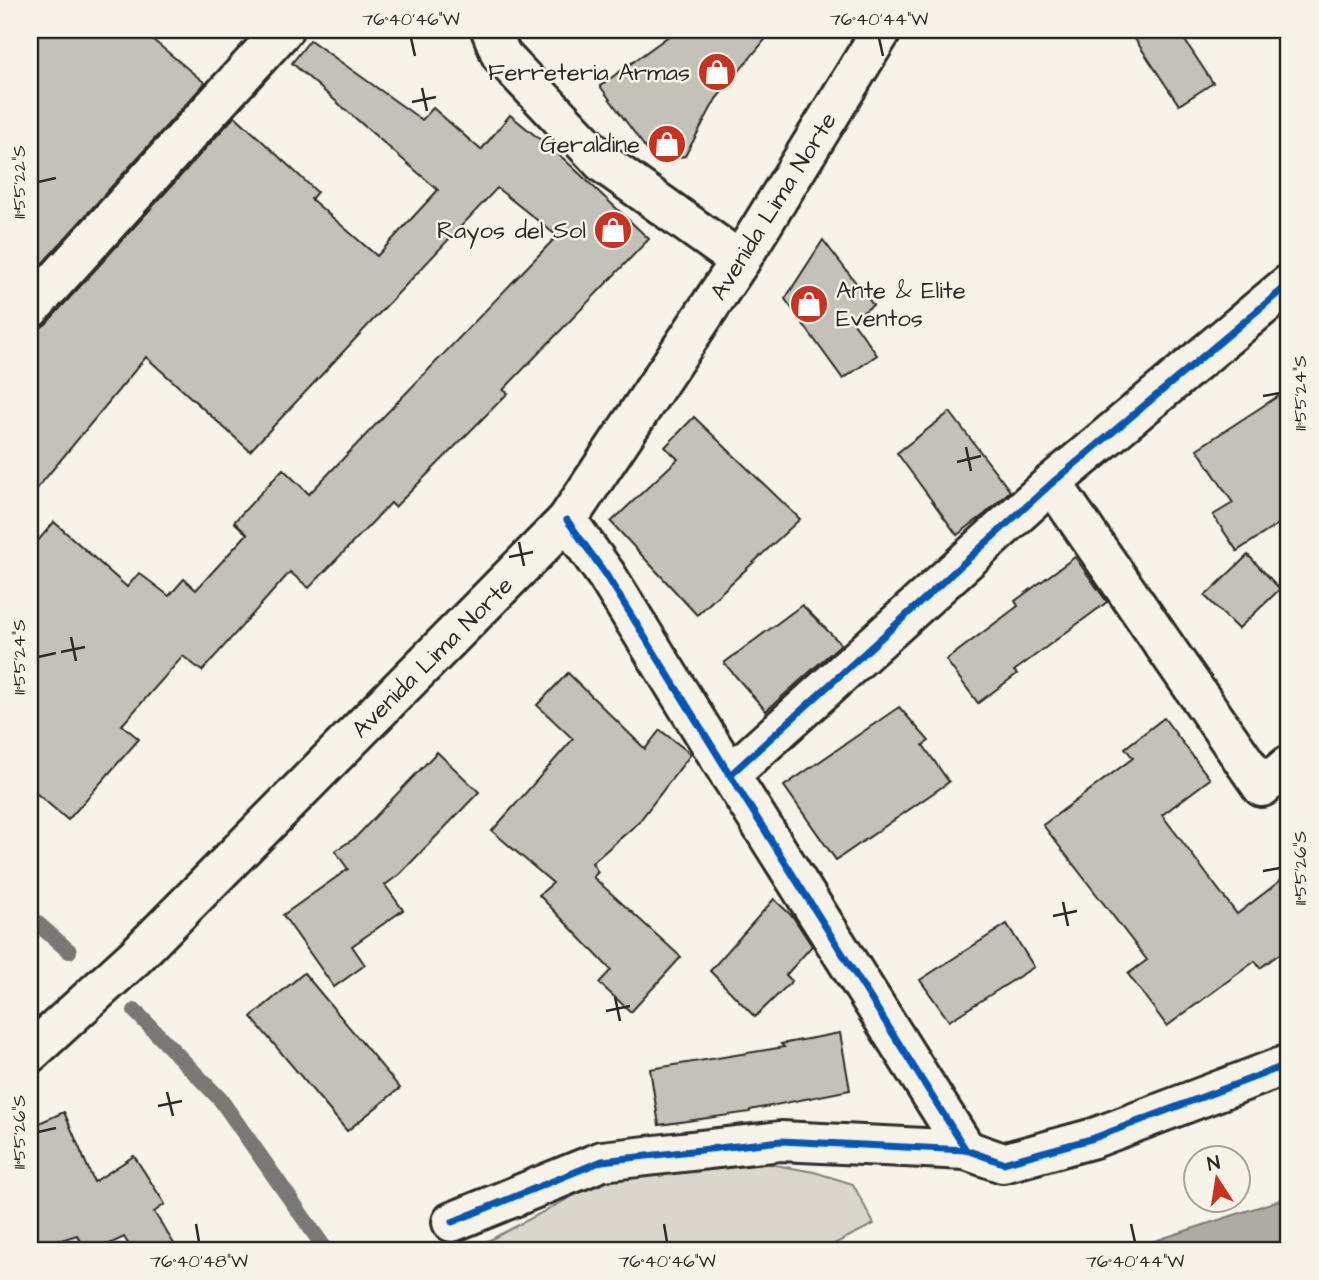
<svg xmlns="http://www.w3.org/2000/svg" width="1319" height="1280" font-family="'Architects Daughter',sans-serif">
  <rect width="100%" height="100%" fill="#f7f3e8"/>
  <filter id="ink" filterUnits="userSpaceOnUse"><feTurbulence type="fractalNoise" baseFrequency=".0143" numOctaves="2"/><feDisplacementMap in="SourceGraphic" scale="14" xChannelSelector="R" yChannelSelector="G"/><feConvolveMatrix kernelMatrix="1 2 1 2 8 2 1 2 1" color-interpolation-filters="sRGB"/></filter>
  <g filter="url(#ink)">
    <polygon fill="#dad6cc" stroke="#82807c" stroke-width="2" points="741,1159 814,1172 853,1184 874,1224 822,1250 491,1250 486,1242 630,1166"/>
    <polygon fill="#afaca4" stroke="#7a7874" stroke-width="2" points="1289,1197 1289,1250 1127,1250"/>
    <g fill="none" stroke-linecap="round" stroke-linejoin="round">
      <g stroke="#7a7874" stroke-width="16">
        <polyline points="30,917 69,951"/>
        <polyline points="135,1011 220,1099 326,1250"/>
      </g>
    </g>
    <g fill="#c4c1b9" stroke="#2b2b2b" stroke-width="2">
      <polygon points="30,30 141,30 205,83 30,277"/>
      <polygon points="677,30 773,30 716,99 685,156 655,161 600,86"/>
      <polygon points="1129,30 1178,30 1213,83 1179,105"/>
      <polygon points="310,40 422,120 433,108 481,150 510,115 565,160 649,239 503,390 508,393 395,507 391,503 309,588 290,572 202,671 183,656 122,725 139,739 68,820 30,788 30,550 54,522 127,587 139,573 169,596 184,579 196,590 247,534 234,522 283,469 309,494 557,236 497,188 250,451 146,357 30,497 30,330 37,330 46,324 235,116 317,192 311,199 377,256 438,190 292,63"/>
      <polygon points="823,240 873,305 852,320 877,355 843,379 785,299"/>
      <polygon points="1289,389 1289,517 1237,551 1213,515 1233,503 1197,449"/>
      <polygon points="950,412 1010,491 985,514 957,535 897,453"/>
      <polygon points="694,417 800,519 697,615 611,522 678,459 665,447"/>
      <polygon points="1248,555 1280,589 1238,629 1205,596"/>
      <polygon points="1075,557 1107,602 1014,671 1017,674 978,703 946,660 1018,606 1015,601"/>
      <polygon points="802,605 841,644 766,711 724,663"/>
      <polygon points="568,673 645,749 660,730 691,754 638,823 592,863 598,872 593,877 681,957 631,1012 599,983 611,970 539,895 553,883 492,831 573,739 537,705"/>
      <polygon points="899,707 929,741 923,745 949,782 836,860 784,786"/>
      <polygon points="1164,718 1210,779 1162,815 1237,914 1289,874 1289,947 1260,968 1255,961 1167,1026 1128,974 1147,960 1043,825 1133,758 1125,748"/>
      <polygon points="437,752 479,792 400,874 385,885 403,910 352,946 365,965 334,987 283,915 348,869 335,851 355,838"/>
      <polygon points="774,899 793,917 812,946 786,975 792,981 755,1017 710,971"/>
      <polygon points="1007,924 1034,967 949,1021 920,980"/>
      <polygon points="304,973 400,1088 347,1131 251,1017"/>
      <polygon points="840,1033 850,1090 750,1110 750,1112 659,1125 650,1069 784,1047 781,1044"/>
      <polygon points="64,1112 94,1182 134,1156 165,1204 154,1212 178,1250 132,1250 124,1237 97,1250 84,1250 77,1235 30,1250 30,1127"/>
    </g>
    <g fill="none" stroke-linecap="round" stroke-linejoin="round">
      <defs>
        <g id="street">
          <polyline points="491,30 501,55 603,163 740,261"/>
          <polyline points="30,309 283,30"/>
          <polyline points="1052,483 1262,787 1289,765"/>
          <polyline points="567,520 607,576 730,775 966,1150"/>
          <polyline points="730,775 1052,483 1289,284"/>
          <polyline points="452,1222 602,1161 781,1141 966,1150 1003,1163 1094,1138 1289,1064"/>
        </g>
        <polyline id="highway" points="30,1053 135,957 567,520 740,261 882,30"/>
      </defs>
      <use href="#street" stroke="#2b2b2b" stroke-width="44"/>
      <use href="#highway" stroke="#2b2b2b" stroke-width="44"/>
      <use href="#street" stroke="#f7f3e8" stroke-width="38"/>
      <use href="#highway" stroke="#f7f3e8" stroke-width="38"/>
      <defs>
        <g id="cycleway">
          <polyline points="567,520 607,576 730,775 966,1150"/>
          <polyline points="730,775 1052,483 1289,284"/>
          <polyline points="452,1222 602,1161 781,1141 966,1150 1003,1163 1094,1138 1289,1064"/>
        </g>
      </defs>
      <use href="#cycleway" stroke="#f7f3e8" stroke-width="11"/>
      <use href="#cycleway" stroke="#0057b8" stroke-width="7"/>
    </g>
  </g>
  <path fill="none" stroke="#2b2b2b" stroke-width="2.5" d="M411 38 415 56M879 38 883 56M422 88 427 111M412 102 436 97M38 182 56 178M1263 396 1280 393M966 447 971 471M957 462 981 456M519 542 524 566M509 557 533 552M71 637 76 661M61 652 85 647M38 657 56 653M1263 871 1280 868M1063 902 1068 926M1053 916 1077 911M615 997 620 1021M606 1011 630 1006M167 1092 173 1116M158 1106 182 1101M38 1132 56 1128M196 1224 199 1242M664 1224 667 1242M1131 1224 1135 1242"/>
  <defs>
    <symbol id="shop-disc" viewBox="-11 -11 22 22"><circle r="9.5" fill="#c8321e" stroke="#f7f3e8"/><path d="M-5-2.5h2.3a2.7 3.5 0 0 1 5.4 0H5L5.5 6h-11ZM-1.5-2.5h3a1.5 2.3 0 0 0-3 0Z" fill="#fff"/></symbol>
  </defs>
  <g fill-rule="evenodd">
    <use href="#shop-disc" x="695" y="50" width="44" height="44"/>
    <use href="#shop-disc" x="645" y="122" width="44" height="44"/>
    <use href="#shop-disc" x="591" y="208" width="44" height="44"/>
    <use href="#shop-disc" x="787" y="282" width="44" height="44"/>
  </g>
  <g text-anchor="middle" stroke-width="5" stroke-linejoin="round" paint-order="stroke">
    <g font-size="24" fill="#2b2b2b" stroke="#f7f3e8" text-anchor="end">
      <text x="690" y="80">Ferreteria Armas</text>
      <text x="640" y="152">Geraldine</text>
      <text x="586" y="238">Rayos del Sol</text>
      <text x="836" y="298" text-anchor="start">Ante &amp; Elite<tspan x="836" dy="28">Eventos</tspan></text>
    </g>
    <g font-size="24" fill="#2b2b2b" stroke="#f7f3e8">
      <text transform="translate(773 206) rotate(-58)" y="8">Avenida Lima Norte</text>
      <text transform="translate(432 657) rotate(-45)" y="8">Avenida Lima Norte</text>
    </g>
  </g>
  <rect width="1319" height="1280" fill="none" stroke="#f7f3e8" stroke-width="77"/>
  <g transform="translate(1217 1179) rotate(348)"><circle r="33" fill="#f7f3e8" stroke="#a5a39c" stroke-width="2"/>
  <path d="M0-5L12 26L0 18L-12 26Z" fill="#c8321e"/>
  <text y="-10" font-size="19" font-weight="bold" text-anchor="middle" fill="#2b2b2b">N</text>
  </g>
  <rect x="38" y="38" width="1242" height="1204" fill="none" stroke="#2b2b2b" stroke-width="2.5"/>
  <g font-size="18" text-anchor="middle" fill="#2b2b2b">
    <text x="411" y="25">76°40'46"W</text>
    <text x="879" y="25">76°40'44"W</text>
    <text transform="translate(19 182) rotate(-90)" y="6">11°55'22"S</text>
    <text transform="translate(1300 393) rotate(-90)" y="6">11°55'24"S</text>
    <text transform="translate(19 657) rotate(-90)" y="6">11°55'24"S</text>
    <text transform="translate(1300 868) rotate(-90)" y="6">11°55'26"S</text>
    <text transform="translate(19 1132) rotate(-90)" y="6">11°55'26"S</text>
    <text x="199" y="1267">76°40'48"W</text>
    <text x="667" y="1267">76°40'46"W</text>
    <text x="1135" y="1267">76°40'44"W</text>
  </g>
</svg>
